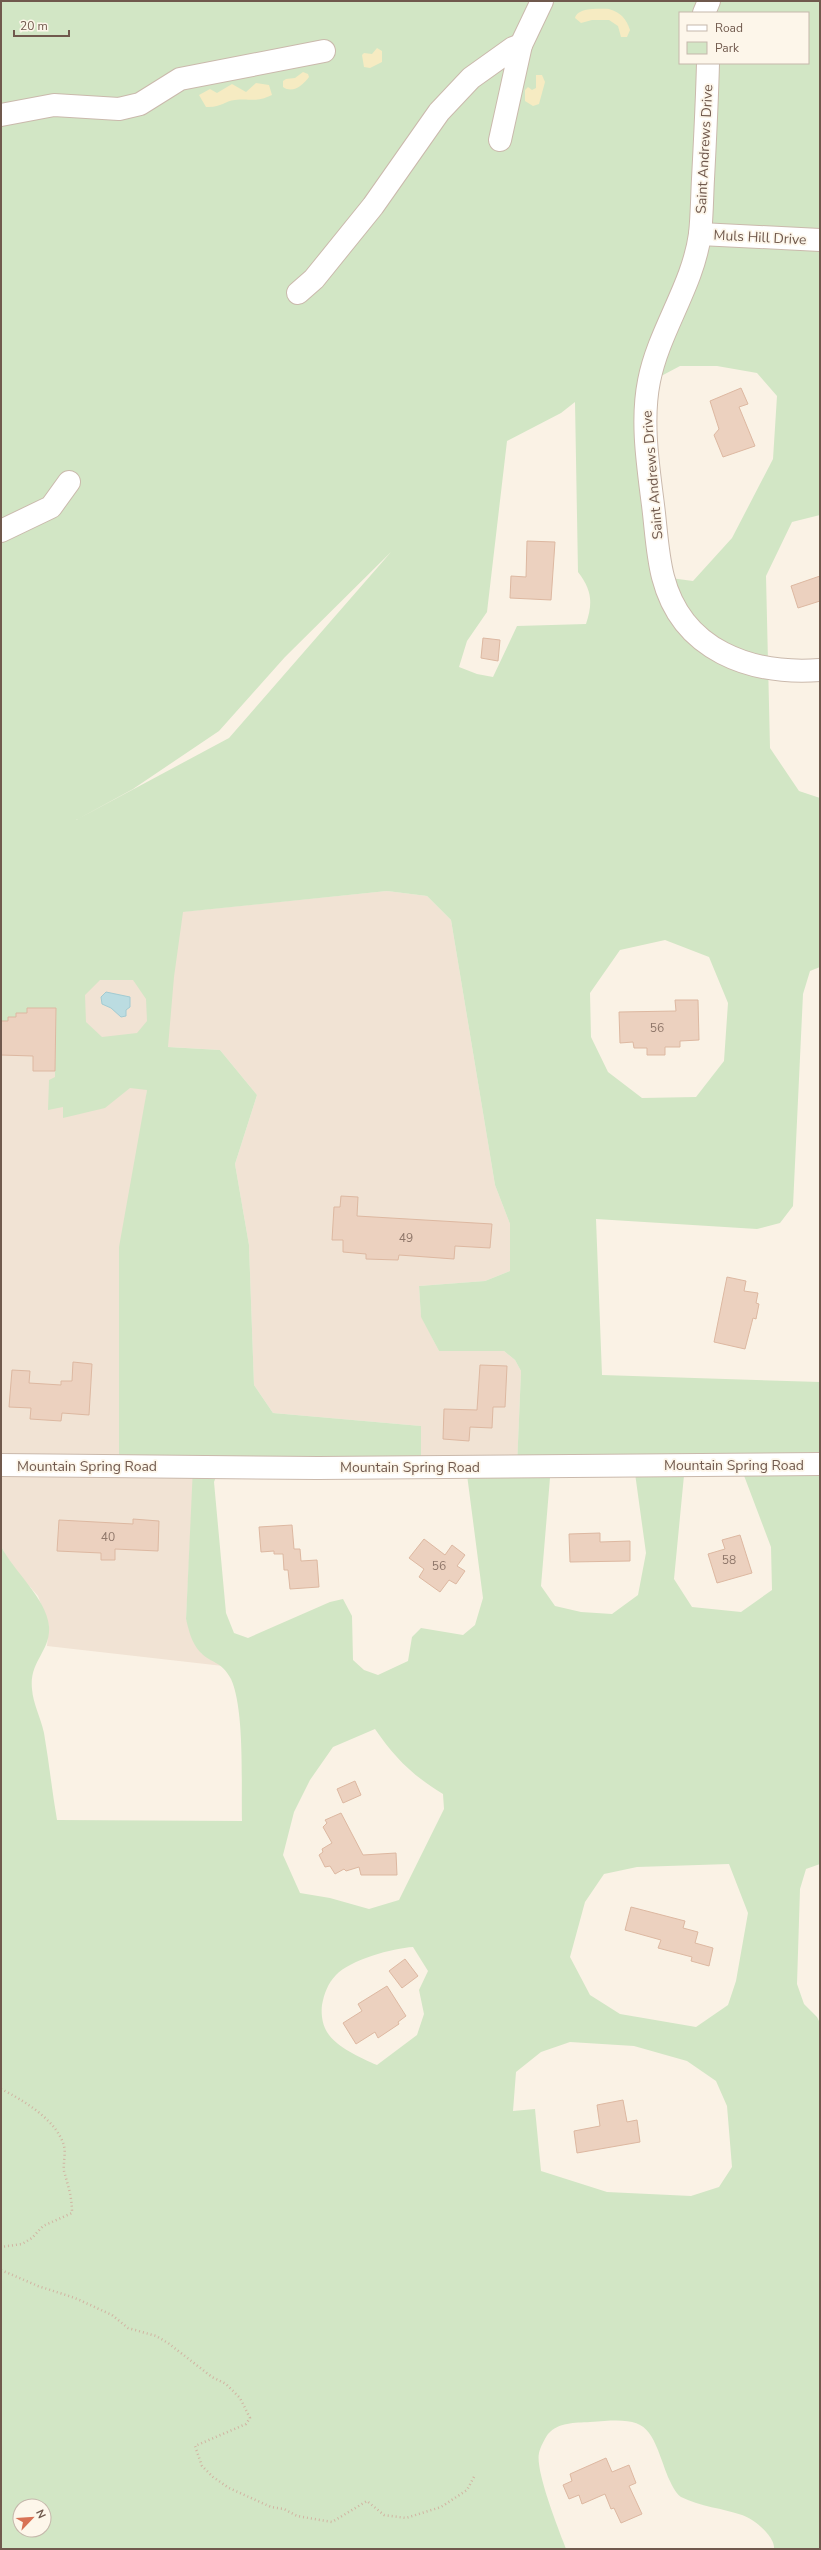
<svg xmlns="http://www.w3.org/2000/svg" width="821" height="2550" font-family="'Nunito Sans',sans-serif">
  <rect width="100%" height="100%" fill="#faf2e5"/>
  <polygon fill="#f1e3d4" points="387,891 427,896 451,920 495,1185 510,1224 510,1271 485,1281 419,1286 421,1316 439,1351 504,1351 515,1360 521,1371 517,1467 421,1467 421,1426 273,1413 254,1385 249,1245 235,1164 257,1095 220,1050 153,1046 143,1120 194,1467 186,1619 201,1653 223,1666 47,1646 49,1626 38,1596 11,1565 1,1546 1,911 14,929"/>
  <path fill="#d2e6c5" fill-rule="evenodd" d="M1 1H820V515L792 522 766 576 770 748 799 791 820 798V967L810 971 803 994 793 1206 780 1223 757 1229 596 1219 602 1375 820 1382V1864L806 1869 800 1889 797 1984 804 2004 817 2017 820 2023V2549H774C775 2536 754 2519 742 2515 722 2508 701 2507 681 2497 675 2493 671 2483 668 2477 649 2425 650 2416 590 2422 574 2423 559 2422 548 2434 545 2438 540 2448 539 2453 535 2471 559 2530 566 2549H1V1546C14 1572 46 1598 49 1626 51 1651 29 1661 32 1689 33 1704 41 1718 44 1733 49 1762 52 1791 57 1820L242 1821C241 1785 245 1710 231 1679 221 1660 211 1664 200 1652 191 1642 189 1631 186 1619L193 1467 119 1466V1247L147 1090 130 1088 105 1108 63 1118V1107L48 1110 49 1080 55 1077V1071L56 1008H27V1013H16V1017H9L8 1021H1ZM680 13H808V63H680ZM680 366H717L757 373 777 396 773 459 732 538 693 581 663 577 648 383ZM575 402 578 572C592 590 593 603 586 624L517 626 493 677 477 674 459 667 467 641 487 612 507 441 561 413ZM391 552 229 738 76 820 133 789 219 731 285 657ZM387 891 427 896 451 920 495 1185 510 1224V1271L485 1281 419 1286 421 1317 439 1351H504L515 1360 521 1371 517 1466 466 1467 483 1598 475 1625 463 1635 421 1628 412 1637 408 1661 378 1675 364 1670 353 1660 352 1616 343 1599 330 1602 248 1638 234 1633 226 1613 214 1482 217 1474 421 1467V1426L273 1413 254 1385 249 1245 235 1164 257 1095 220 1050 168 1047 174 977 183 912ZM665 940 709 957 728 1003 724 1061 696 1097 642 1098 608 1072 591 1037 590 993 620 950ZM100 980H133L146 999 147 1021 137 1033 102 1037 86 1022 85 995ZM685 1465H740L771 1547 772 1590 741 1612 692 1607 674 1579ZM551 1466H634L646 1553 638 1595 612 1614 581 1612 555 1606 541 1586ZM375 1729C395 1758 412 1775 443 1794L444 1809 399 1900 369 1909 330 1898 300 1893 283 1855 294 1812 310 1780 333 1747ZM729 1864 748 1913 736 1981 728 2005 696 2027 620 2014 590 1995 570 1957 585 1902 604 1874 637 1867ZM413 1947 428 1971 419 1990 424 2014 417 2035 377 2065C361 2058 336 2047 327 2032 322 2024 321 2013 322 2005 324 1994 328 1983 336 1975 350 1960 393 1948 413 1947ZM570 2042 634 2046 687 2061 716 2081 727 2106 732 2167 719 2187 691 2196 607 2192 541 2171 535 2109 513 2111 516 2072 541 2052ZM20 2506H44V2530H20Z"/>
  <g fill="#f6ebc2">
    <path d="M609 9C621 13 626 18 630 30L627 37H621L618 26 609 20H592L581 23 575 18C578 7 600 9 609 9Z"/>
    <polygon points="377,48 382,51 382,62 370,68 364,67 362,55 364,53 372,54"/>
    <path d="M303 72 308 74 309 77C303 85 293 94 283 87V81L286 79 295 78Z"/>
    <polygon points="536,75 542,75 545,82 539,104 533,106 525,101 525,90 528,87 532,90 536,88"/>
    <path d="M256 83 269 85 272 95C255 103 251 98 235 100 224 101 221 108 206 107L199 95 210 89 217 93 232 84 246 92Z"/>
  </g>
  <polygon fill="#bbdce1" stroke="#a2cbd2" points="106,992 130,997 130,1007 126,1010 126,1016 121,1017 111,1008 102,1004 101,997"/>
  <g fill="#ecd1bf" stroke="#ddb8a1">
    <polygon points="741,388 748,404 739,407 755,446 723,457 714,435 719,429 710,401"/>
    <polygon points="527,541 555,542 551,600 510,598 511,576 526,577"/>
    <polygon points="820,576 820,601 798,608 791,586"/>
    <polygon points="483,638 500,640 498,661 481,658"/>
    <polygon points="675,1000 698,1000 699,1040 680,1041 680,1047 665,1047 665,1055 647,1055 647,1048 634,1048 633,1042 620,1043 619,1012 676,1011"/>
    <polygon points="27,1008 56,1008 55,1071 33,1071 33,1056 1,1055 1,1021 8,1021 8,1017 16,1017 16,1013 27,1013"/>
    <polygon points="341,1196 358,1197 357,1216 492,1224 490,1248 455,1246 454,1259 399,1255 398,1260 366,1259 366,1254 343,1252 343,1240 332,1240 334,1207 340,1207"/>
    <polygon points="727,1277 746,1281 744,1291 758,1293 756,1303 759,1304 756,1319 753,1318 745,1349 714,1342"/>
    <polygon points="73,1362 92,1364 89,1415 62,1413 61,1421 30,1419 31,1408 9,1407 12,1370 30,1371 29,1383 61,1385 61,1381 72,1381"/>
    <polygon points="480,1365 507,1366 505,1407 493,1407 492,1428 470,1427 469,1441 443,1439 444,1409 477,1410"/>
    <polygon points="133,1519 159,1521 158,1551 115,1549 115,1560 101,1560 101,1553 57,1551 59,1520 133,1524"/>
    <polygon points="292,1525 294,1549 300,1549 301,1561 317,1560 319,1587 290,1589 288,1570 284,1570 283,1554 274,1554 274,1551 261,1552 259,1527"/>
    <polygon points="600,1533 600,1542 630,1541 630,1561 570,1562 569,1534"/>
    <polygon points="740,1535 752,1573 717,1583 708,1554 725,1549 722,1540"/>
    <polygon points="424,1539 445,1555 452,1545 465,1555 457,1566 465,1571 456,1584 449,1580 440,1592 419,1577 424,1569 409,1558"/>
    <polygon points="355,1781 361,1795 343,1803 337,1789"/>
    <polygon points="341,1813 363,1855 396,1853 397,1875 361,1875 359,1867 346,1871 344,1869 335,1874 330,1866 325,1867 319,1855 323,1852 322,1849 332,1843 323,1827 327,1823 325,1820"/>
    <polygon points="631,1907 685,1921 683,1928 698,1932 695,1943 713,1948 709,1966 691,1961 692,1957 658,1948 661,1940 625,1930"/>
    <polygon points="405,1959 418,1976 402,1988 389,1971"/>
    <polygon points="387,1986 406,2016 398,2022 399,2024 378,2038 375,2032 356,2044 343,2023 362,2011 358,2004"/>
    <polygon points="623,2100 627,2122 637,2120 640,2142 577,2153 574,2131 600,2126 597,2105"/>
    <polygon points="606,2458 612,2472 629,2465 636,2483 629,2486 642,2514 621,2523 614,2508 611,2509 605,2494 582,2504 579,2495 569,2499 563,2485 572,2481 570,2474"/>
  </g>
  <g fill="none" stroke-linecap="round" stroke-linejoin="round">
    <defs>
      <g id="minor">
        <polyline points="704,13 709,1"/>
        <polyline points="521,45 542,1"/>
        <path d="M708 63C707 102 705 141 703 179 702 197 702 216 700 234 693 286 659 330 649 381 641 421 648 465 653 505 656 528 657 554 663 577 682 651 751 675 820 670"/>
        <polyline points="1,115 54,105 119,109 140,104 180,79 324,51"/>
        <polyline points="700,234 820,240"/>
        <polyline points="298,293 314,279 373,206 439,112 471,78 513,48 521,45 500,140"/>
        <polyline points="1,531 51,507 69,482"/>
        <polyline points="1,1465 318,1468 820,1464"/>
      </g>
    </defs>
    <use href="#minor" stroke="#cab9ac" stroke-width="24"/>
    <g stroke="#d1b4a2" stroke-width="2.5" stroke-dasharray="1 3" stroke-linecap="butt">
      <path d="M1 2089C23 2100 57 2120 64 2146 66 2153 63 2163 64 2171 68 2186 72 2196 72 2213L43 2226 32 2238 22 2244 1 2247"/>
      <polyline points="1,2270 38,2286 75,2298 112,2315 128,2328 156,2336 168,2343 212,2377 226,2384 240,2398 250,2418 246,2424 195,2446 202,2466 213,2477 229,2488 271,2507 284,2509 297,2516 332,2522 367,2501 384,2515 406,2518 441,2507 467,2490 475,2475"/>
    </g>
    <use href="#minor" stroke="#fff" stroke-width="22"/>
  </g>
  <g text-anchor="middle" stroke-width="3.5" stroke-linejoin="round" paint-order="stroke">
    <g font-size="12" fill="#8f776a">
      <text x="657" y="1032">56</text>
      <text x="406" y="1242">49</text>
      <text x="108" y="1541">40</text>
      <text x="729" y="1564">58</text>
      <text x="439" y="1570">56</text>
    </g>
    <g font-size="14" fill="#70594d" stroke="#fdf6ea">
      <text transform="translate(704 149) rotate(-87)" y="5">Saint Andrews Drive</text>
      <text transform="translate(760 237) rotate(3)" y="5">Muls Hill Drive</text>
      <text transform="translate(652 475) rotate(-95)" y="5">Saint Andrews Drive</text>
      <text x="734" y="1470">Mountain Spring Road</text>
      <text x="87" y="1471">Mountain Spring Road</text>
      <text x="410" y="1472">Mountain Spring Road</text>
    </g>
  </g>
  <rect width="821" height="2550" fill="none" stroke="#70594d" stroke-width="4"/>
  <rect x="679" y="12" width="130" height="52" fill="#fdf6ea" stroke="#c5b7ab"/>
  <rect x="687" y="25" width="20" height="6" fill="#ffffff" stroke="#c5b7ab"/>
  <text x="715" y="32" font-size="12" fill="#70594d">Road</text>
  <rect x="687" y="42" width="20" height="12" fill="#d2e6c5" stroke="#c5b7ab"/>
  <text x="715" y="52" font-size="12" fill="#70594d">Park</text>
  <g transform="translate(32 2518) rotate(65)"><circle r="19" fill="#fdf6ea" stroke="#c5b7ab"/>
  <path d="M0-3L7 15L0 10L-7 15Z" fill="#d87255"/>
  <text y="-6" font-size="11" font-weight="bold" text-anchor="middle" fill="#70594d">N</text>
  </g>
  <path d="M14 30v6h55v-6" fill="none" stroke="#70594d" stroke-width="2"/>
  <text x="20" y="30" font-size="12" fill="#70594d" stroke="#fdf6ea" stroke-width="3" paint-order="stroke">20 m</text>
</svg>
